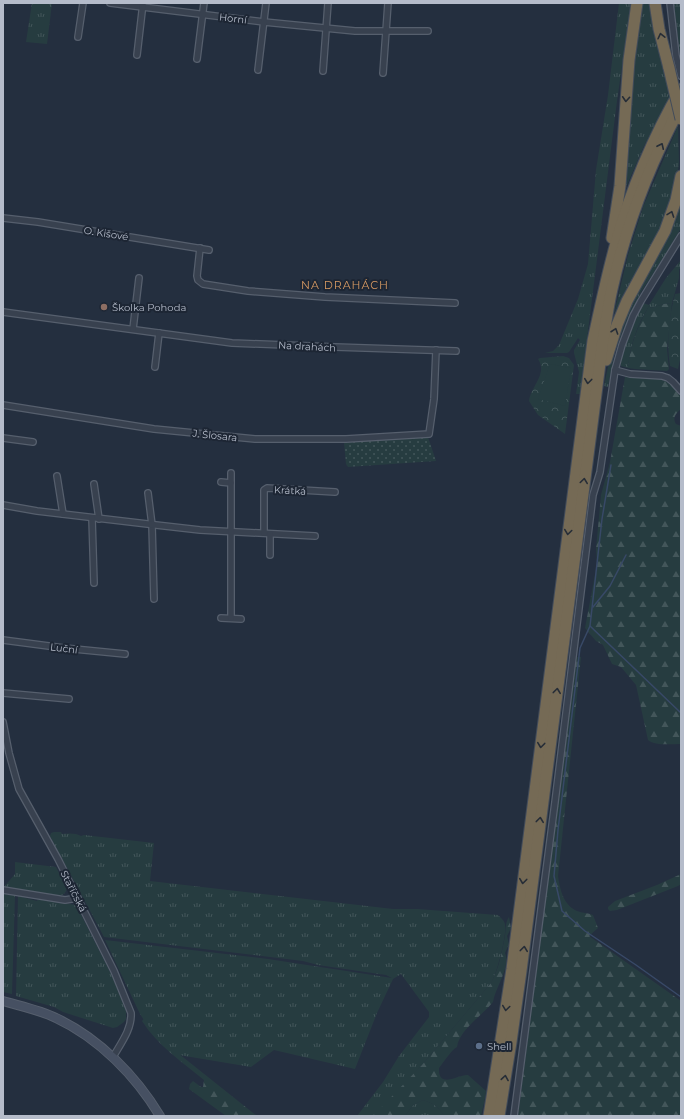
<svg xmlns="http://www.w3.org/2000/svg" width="684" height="1119" font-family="Montserrat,sans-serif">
  <defs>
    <pattern id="grass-tufts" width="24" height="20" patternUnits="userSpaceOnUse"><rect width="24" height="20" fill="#263c40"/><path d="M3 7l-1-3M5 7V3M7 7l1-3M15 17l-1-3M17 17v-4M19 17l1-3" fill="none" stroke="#43565a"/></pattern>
    <pattern id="forest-firs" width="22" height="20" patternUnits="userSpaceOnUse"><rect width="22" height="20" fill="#263c40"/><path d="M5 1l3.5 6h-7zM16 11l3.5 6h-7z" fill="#43565a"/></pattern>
    <pattern id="park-crowns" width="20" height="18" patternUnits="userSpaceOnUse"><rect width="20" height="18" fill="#263c40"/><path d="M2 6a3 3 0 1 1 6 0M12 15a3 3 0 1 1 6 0" fill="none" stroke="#43565a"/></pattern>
    <pattern id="garden-dots" width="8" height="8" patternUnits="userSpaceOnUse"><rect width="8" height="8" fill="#263c40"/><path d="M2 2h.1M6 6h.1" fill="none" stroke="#43565a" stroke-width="1.8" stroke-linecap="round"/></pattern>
  </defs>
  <rect width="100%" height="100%" fill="#242f3f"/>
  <g fill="url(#grass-tufts)">
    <polygon points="32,3 52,3 47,44 26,42"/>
    <polygon points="619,3 631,3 617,101 580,394 576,394 579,372 574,353 574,350 580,340 578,338 569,352 567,353 545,353 553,351 559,345 578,299 588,264 596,170 608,95"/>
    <polygon points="642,3 651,3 672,94 644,146 627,185 626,185 630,96"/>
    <polygon points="674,3 681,3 681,65"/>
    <polygon points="678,126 679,164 670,210 649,253 624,293 614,314 628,255 643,207"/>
    <polygon points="681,198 681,228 665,255 641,292 628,318 615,351 608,387 604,386 612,348 620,324"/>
    <path d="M681 260V268L679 269V278L672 303 664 304 651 308 649 306C637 325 630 345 628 368L621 366C619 348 635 320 643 303L649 305 666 278Z"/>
    <path d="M54 832H61L62 834C68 833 77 833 81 836L84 835 154 843 150 881 393 909H417L498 915C501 918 505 921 505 925 507 935 497 974 491 983L422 1065 383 1108 373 1116H357L383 1082 399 1056 429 1017V1012L401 974 393 979 377 1013 355 1069 274 1050 251 1067 179 1055 153 1034 140 1014 105 940 268 959 392 978 386 975 318 965 303 961 104 937 50 836 51 833Z"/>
    <path d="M15 862 56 867 67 889C65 894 63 895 58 896L3 888 15 874Z"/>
    <polygon points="3,894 15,895 12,994 3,992"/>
    <polygon points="18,896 37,901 38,899 76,905 112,976 126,1011 126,1019 124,1022 117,1027 113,1028 63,1012 54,1007 16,996"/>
    <path d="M423 1100C433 1103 439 1107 444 1116H405L413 1105Z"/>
  </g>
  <g fill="url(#forest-firs)">
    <path d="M672 303 667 349 669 369 667 371 635 369 628 368C630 345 638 325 649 306L651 308 664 304Z"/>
    <path d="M625 377C649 378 667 373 681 396V409C676 413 672 418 676 424L681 426V744C672 744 655 746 648 740L636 685 621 667 612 664 603 645 596 641 585 628 597 564 596 549 601 495 610 462Z"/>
    <path d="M576 657H581L558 876C560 889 563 905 577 911 582 913 588 913 593 915L598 928 589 936 681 1001V1116H518Z"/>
    <polygon points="681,874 681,884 678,886 617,910 610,911 608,909 608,907 615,901 657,885"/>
    <path d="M509 917 511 928 507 936 509 944 505 953C511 967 495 988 493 1002 483 1015 459 1030 457 1047 451 1050 444 1062 439 1068 438 1090 459 1074 468 1075L486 1091C486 1096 482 1111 481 1116H444C439 1107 433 1103 423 1100L413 1105 405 1116H373L422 1065 491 983C499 969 502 951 505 936 506 929 505 923 509 917Z"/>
    <path d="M144 1019 154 1034 257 1116H226L189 1089 190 1084 193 1081 201 1087H203L204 1080C182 1062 157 1045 142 1021Z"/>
  </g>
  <g fill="url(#park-crowns)">
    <path d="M681 293V355L678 369 670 366C666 343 669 316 675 294Z"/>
    <path d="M563 356 569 358 574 365 565 434 538 415 529 401C531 386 548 374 538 359L540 358Z"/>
  </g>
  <polygon fill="url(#garden-dots)" points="428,437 436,461 348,467 346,464 344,443 346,440"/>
  <polygon fill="#263c40" points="550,364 571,368 565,406 538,399"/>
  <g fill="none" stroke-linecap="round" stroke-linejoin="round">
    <g stroke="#384967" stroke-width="1.5">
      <polyline points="611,465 602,519 590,626 580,648 558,830 554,876 562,911 585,931 636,965 681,997"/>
      <polyline points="593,607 610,586 626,555"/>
      <polyline points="590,626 681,713"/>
    </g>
    <defs>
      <g id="street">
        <polyline points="110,3 264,22 355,31 428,31"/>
        <polyline points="670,3 676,56 681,76"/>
        <polyline points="78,37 83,3"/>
        <polyline points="137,55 143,3"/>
        <polyline points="197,59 204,3"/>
        <polyline points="258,70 266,3"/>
        <polyline points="323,71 328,3"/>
        <polyline points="383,73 388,3"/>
        <polyline points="3,218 38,222 209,250"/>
        <polyline points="200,248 197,276 198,280 203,284 248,291 325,297 455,303"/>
        <polyline points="3,312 232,343 335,347 456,351"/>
        <polyline points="133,329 139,278"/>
        <polyline points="155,367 159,333"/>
        <polyline points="615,370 630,374 662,376 668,378 673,382 681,391"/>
        <polyline points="3,405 154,429 255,439 346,439 429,434 434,399 436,350"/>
        <polyline points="3,438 33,442"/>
        <polyline points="57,476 63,514"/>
        <polyline points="221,482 231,483"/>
        <polyline points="94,484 99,519"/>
        <polyline points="148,493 152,525 154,599"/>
        <polyline points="3,505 37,511 156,525 200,530 315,536"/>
        <polyline points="92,518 94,583"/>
        <polyline points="264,533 264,490 267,488 335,492"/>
        <polyline points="270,534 270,555"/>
        <polyline points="221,618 241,619"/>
        <polyline points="231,618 231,473"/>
        <polyline points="3,640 64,648 125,654"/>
        <polyline points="3,693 69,699"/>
        <path d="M3 722 9 753 19 789 58 859 114 971 131 1013C132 1029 121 1043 113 1057"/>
        <polyline points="3,890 65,900 78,898"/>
        <polyline points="514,1116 555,802 593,495 600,472 615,370 622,345 633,316 641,301 681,236"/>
      </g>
      <path id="secondary" d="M3 1001C20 1006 40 1010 56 1018 99 1038 136 1076 160 1116"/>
      <g id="highway">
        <polyline points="655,3 659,29 669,68"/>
        <polyline points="612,238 620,186 629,60 637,3"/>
        <polyline points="606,360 617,325 627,301 665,231 676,200 681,176"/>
        <path d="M489 1116 512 969 593 341C600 308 607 275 616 243 630 192 654 135 681 89"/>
        <path d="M499 1116 511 1042 521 971 603 340C606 323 608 306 612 289 626 226 650 163 681 106"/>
      </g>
    </defs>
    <use href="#street" stroke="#565f6d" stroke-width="8"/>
    <use href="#secondary" stroke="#565f6d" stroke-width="10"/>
    <use href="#highway" stroke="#434c5a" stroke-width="13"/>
    <use href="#street" stroke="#38414f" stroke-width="5.5"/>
    <use href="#secondary" stroke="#465062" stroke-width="8"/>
    <use href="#highway" stroke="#756a55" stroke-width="11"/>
    <defs>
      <polyline id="highway-bridge" points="669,68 681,119"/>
    </defs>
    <use href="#highway-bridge" stroke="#434c5a" stroke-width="13" stroke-linecap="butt"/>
    <use href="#highway-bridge" stroke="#756a55" stroke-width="11"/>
  </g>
  <defs><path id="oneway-chevron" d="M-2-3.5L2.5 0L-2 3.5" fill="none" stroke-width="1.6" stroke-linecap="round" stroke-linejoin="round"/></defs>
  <g stroke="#262d37">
    <use href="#oneway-chevron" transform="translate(661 36) rotate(-103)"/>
    <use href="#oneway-chevron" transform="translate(626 99) rotate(94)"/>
    <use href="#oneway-chevron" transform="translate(661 146) rotate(-65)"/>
    <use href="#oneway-chevron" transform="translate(671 214) rotate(-70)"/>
    <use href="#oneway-chevron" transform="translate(615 331) rotate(-71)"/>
    <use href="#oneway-chevron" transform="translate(588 381) rotate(97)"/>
    <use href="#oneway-chevron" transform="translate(584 481) rotate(-82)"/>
    <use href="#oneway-chevron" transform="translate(568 532) rotate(98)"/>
    <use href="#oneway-chevron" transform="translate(557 691) rotate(-83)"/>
    <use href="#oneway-chevron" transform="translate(541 745) rotate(97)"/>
    <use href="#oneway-chevron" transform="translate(540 820) rotate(-83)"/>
    <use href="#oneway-chevron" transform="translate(523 881) rotate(97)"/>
    <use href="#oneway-chevron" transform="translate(524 949) rotate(-83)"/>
    <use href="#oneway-chevron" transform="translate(506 1008) rotate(98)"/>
    <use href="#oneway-chevron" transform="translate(505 1078) rotate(-81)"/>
  </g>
  <circle fill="#8d6e63" stroke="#1d2634" stroke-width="1.5" cx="104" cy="307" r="4"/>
  <circle fill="#5c6f8a" stroke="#1d2634" stroke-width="1.5" cx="479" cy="1046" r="4"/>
  <g text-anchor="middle" stroke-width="4" stroke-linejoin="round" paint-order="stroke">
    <g font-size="10" fill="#b5bcca" stroke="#1d2634">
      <text transform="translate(233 18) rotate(7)" y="4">Horní</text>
      <text transform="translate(106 233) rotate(9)" y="4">O. Kišové</text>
      <text transform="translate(307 346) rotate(3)" y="4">Na drahách</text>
      <text transform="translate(215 435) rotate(6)" y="4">J. Šlosara</text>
      <text transform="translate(290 490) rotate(3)" y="4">Krátká</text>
      <text transform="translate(64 648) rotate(7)" y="4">Luční</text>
      <text transform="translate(74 891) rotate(63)" y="4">Staříčská</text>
    </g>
    <g font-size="10" fill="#b5bcca" stroke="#1d2634" text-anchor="start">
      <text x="112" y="311">Školka Pohoda</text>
      <text x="487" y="1050">Shell</text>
    </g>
    <g font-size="11" letter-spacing="1" fill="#d79a63" stroke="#1d2634">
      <text x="345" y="289">NA DRAHÁCH</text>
    </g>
  </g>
  <rect width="684" height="1119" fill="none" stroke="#b5bcca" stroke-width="8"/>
</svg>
